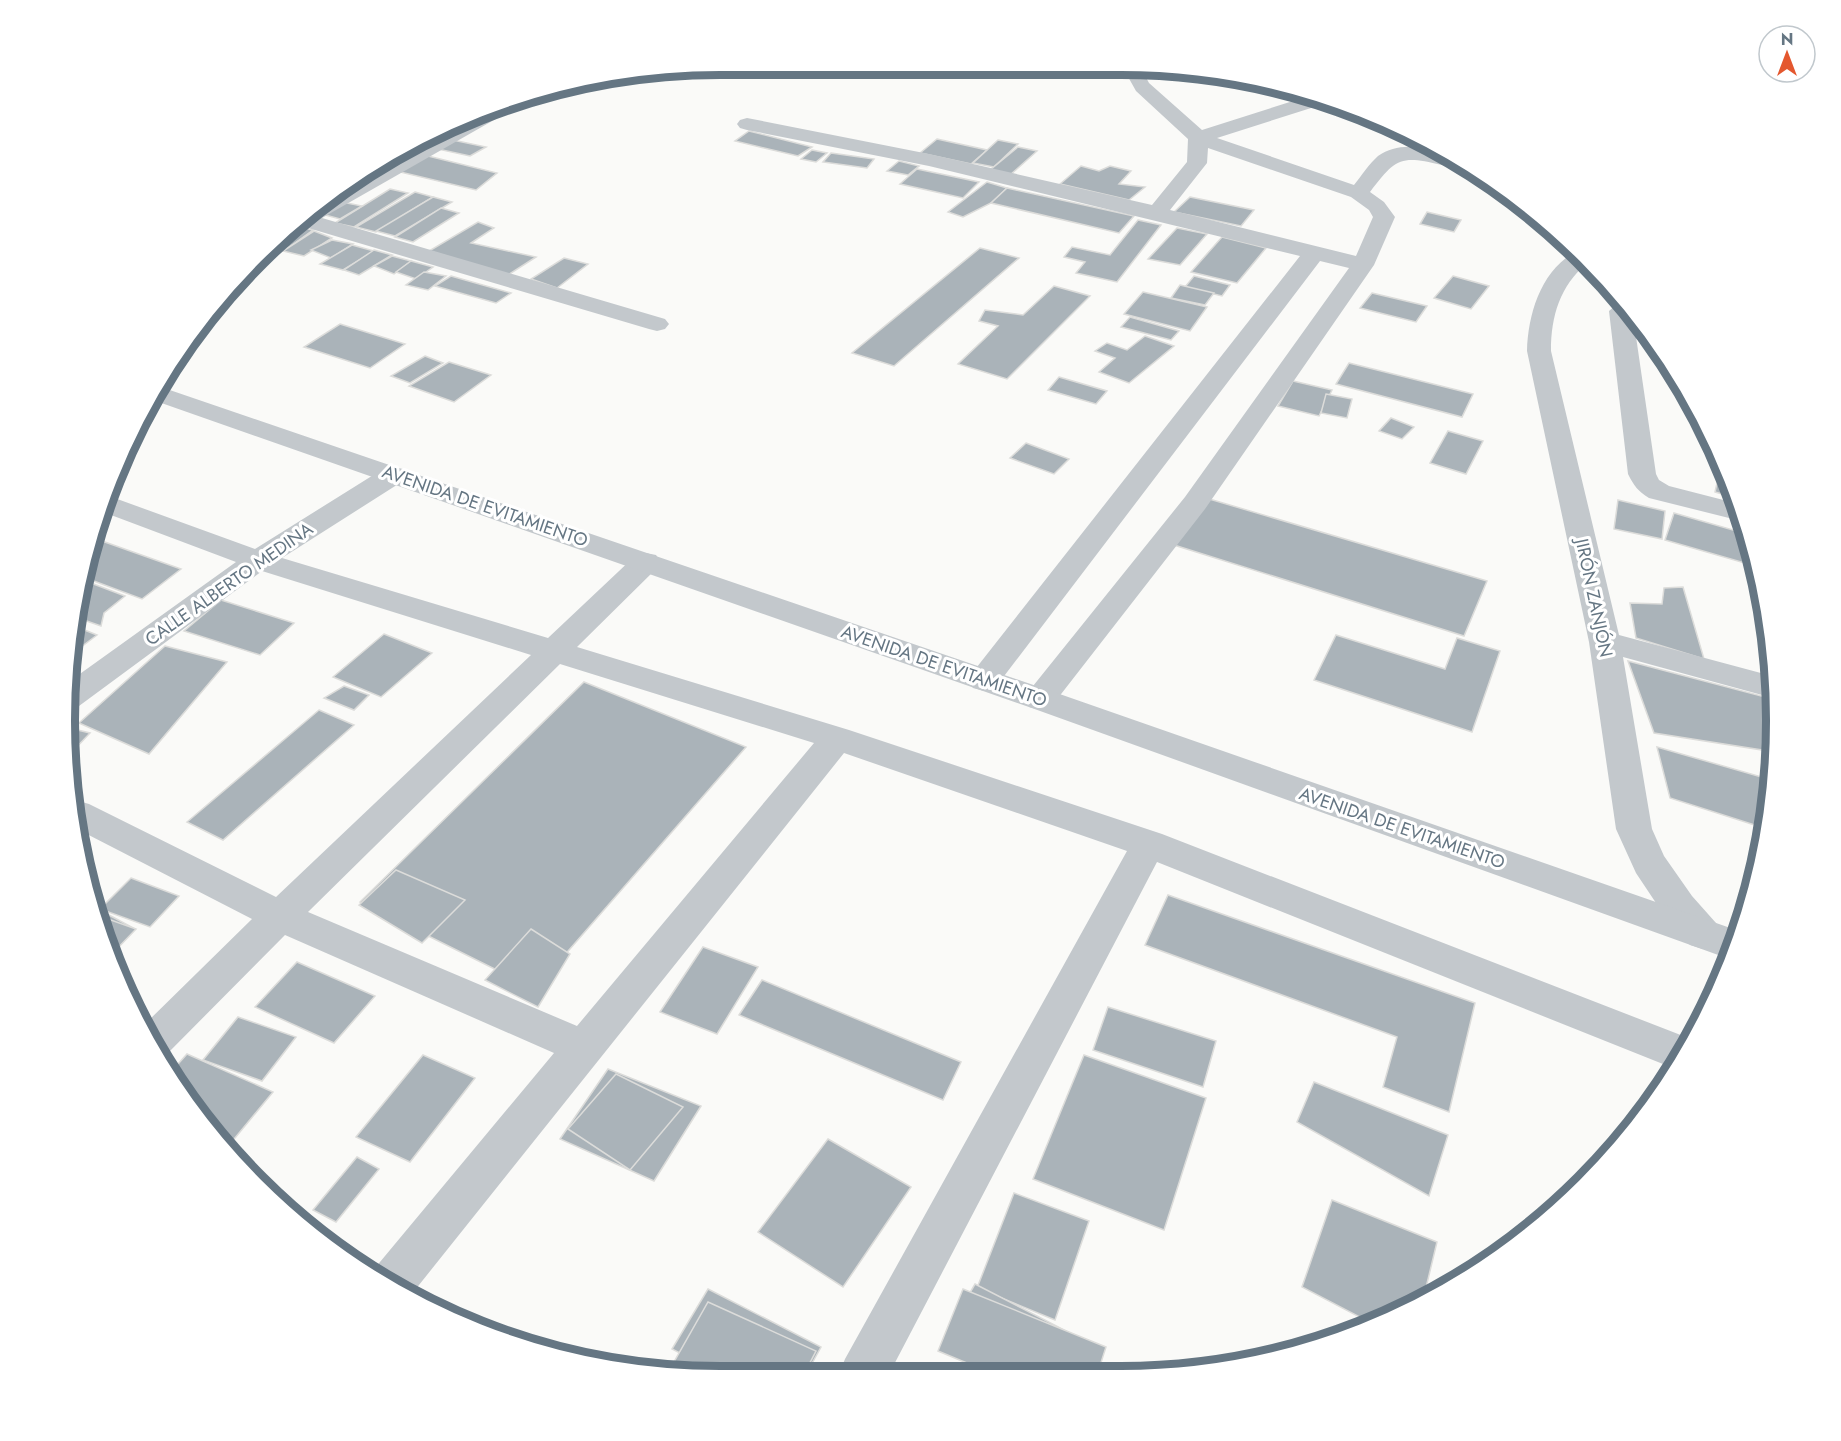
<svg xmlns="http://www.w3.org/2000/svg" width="1841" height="1441" font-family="Jost,sans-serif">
  <rect width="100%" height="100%" fill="#fafaf8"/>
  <g fill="#aab3b9" stroke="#dcdcda" stroke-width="1.5">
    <polygon points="749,131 812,147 798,156 735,141"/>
    <polygon points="448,139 486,147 470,156 433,148"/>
    <polygon points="937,139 987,150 971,164 920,153"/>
    <polygon points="998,140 1018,144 994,167 973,163"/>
    <polygon points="1018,147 1037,151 1010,175 990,170"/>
    <polygon points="812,150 827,153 816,162 801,159"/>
    <polygon points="831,153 874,159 867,168 823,162"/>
    <polygon points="424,155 497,173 476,190 396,171"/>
    <polygon points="899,161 919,166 908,175 887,171"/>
    <polygon points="1081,166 1099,171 1110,166 1131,171 1119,184 1145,187 1129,200 1060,184"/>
    <polygon points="917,169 979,182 963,198 900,184"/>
    <polygon points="987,182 1007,188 991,203 963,217 948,212"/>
    <polygon points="1007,188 1134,216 1119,233 991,203"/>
    <polygon points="390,189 408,193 354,227 335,223"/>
    <polygon points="415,192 433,197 376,232 356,227"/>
    <polygon points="433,197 452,202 395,236 376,231"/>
    <polygon points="1190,197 1254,210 1241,226 1174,212"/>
    <polygon points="342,202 362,206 340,219 318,213"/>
    <polygon points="441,208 459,213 413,242 395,237"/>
    <polygon points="1427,212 1461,220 1454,232 1420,224"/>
    <polygon points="1138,220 1161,225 1117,282 1076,273 1085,262 1064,257 1072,247 1110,255"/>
    <polygon points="478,222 494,228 471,243 536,257 508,275 429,251"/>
    <polygon points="296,226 313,230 288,248 274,244"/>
    <polygon points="1177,228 1207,234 1180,265 1148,259"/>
    <polygon points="314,231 332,238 304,256 283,251"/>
    <polygon points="1222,237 1266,248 1237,283 1191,272"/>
    <polygon points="332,240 353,244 331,258 311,250"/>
    <polygon points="352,245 374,251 343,270 320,264"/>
    <polygon points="980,248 1019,258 894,366 852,353"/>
    <polygon points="374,250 392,255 359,275 344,270"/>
    <polygon points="392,256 411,261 394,274 374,266"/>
    <polygon points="564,258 588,264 557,288 531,279"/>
    <polygon points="411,261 433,267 416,279 396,272"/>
    <polygon points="424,272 446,276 428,290 406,285"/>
    <polygon points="451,276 511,293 496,303 435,286"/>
    <polygon points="1194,276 1230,285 1222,296 1185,287"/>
    <polygon points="1453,276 1489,286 1471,309 1434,298"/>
    <polygon points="1180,285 1214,293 1205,305 1171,298"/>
    <polygon points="1054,286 1090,296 1007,379 958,364 998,326 979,321 985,310 1023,315"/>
    <polygon points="1143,292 1207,307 1190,331 1124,314"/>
    <polygon points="1372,293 1427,306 1416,322 1360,308"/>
    <polygon points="1130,317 1179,331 1171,340 1121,327"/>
    <polygon points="340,324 405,344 370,368 304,347"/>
    <polygon points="1641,326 1654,345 1639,341"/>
    <polygon points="1145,336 1174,346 1129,383 1099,372 1115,358 1095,351 1107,343 1127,350"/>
    <polygon points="425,356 443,363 410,383 391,376"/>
    <polygon points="449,362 491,375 454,402 409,386"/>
    <polygon points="1349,363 1473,394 1462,417 1336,384"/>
    <polygon points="1059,377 1107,391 1096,404 1048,390"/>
    <polygon points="1293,381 1332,390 1319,416 1278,406"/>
    <polygon points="1326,394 1352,399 1347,418 1321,413"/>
    <polygon points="1391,418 1414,427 1402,439 1379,431"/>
    <polygon points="1448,431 1483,441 1466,474 1430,463"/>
    <polygon points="1026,443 1069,459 1054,474 1010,458"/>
    <polygon points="1721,465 1736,498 1715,492"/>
    <polygon points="1206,498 1487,581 1464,636 1174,545"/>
    <polygon points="1618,500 1665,511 1662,539 1614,529"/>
    <polygon points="1674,513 1747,534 1755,566 1665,540"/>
    <polygon points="102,541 181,569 142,599 83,577 87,551"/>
    <polygon points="83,580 125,596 104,613 101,626 78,618"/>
    <polygon points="1683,587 1704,659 1636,638 1630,603 1662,604 1664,588"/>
    <polygon points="221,600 294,623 260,655 184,631"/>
    <polygon points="77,627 97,635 73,653"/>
    <polygon points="384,634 432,653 381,697 333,677"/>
    <polygon points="1336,635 1445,669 1457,638 1500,651 1472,732 1314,680"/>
    <polygon points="165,646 227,662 149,754 79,723"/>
    <polygon points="1628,661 1773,699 1775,752 1654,733"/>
    <polygon points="584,682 746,747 535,989 360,902"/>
    <polygon points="344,686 369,695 354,710 324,698"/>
    <polygon points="319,710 354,725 223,840 187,822"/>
    <polygon points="65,727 90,733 71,753 69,752"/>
    <polygon points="1657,747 1772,780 1764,828 1670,798"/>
    <polygon points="396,870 465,900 422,943 359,905"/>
    <polygon points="131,878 179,896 150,927 100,909"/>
    <polygon points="1168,895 1475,1003 1449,1112 1383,1087 1397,1037 1145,945"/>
    <polygon points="94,907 135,929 112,950"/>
    <polygon points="97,915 136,929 113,953"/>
    <polygon points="531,929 570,954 538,1007 485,980"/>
    <polygon points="703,947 758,967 717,1034 660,1012"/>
    <polygon points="297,962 375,996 334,1043 255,1007"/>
    <polygon points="762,980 961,1062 943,1100 739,1015"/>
    <polygon points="1108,1007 1216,1041 1203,1087 1093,1050"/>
    <polygon points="238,1017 296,1037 262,1081 203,1060"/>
    <polygon points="187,1054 273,1092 225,1150 170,1073"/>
    <polygon points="423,1055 475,1078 410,1162 356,1137"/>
    <polygon points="1084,1055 1206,1098 1164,1230 1033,1179"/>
    <polygon points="608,1069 701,1106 654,1181 560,1139"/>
    <polygon points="616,1074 683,1107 630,1170 568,1129"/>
    <polygon points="1314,1082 1448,1135 1429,1196 1297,1122"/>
    <polygon points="828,1139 911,1187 843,1287 758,1232"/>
    <polygon points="357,1157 379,1169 336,1222 313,1210"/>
    <polygon points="1014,1193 1089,1221 1055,1320 977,1288"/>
    <polygon points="1332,1200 1437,1242 1423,1300 1371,1323 1302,1287"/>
    <polygon points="307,1223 340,1245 336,1249"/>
    <polygon points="975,1284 1101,1349 1091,1375 1024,1376 946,1334"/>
    <polygon points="708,1289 821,1347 805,1376 724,1376 672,1349"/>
    <polygon points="963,1289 1106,1347 1097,1375 998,1376 938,1351"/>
    <polygon points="708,1302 816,1351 803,1376 705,1375 674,1362"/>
    <polygon points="950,1367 971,1376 948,1376"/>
  </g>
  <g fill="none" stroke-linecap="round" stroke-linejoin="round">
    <g fill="#c3c8cc" fill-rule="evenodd">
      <path d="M1122 66H1140L1149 83 1202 130 1312 95 1331 99 1330 102 1217 138 1354 185C1362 175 1369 164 1378 156 1405 137 1442 151 1466 166 1457 168 1451 166 1442 165 1400 155 1396 158 1370 192L1384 202 1395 217 1374 265 1205 509 1051 707 1040 710 1029 707 1024 699 1029 691 1185 497 1349 268 1320 261 995 688 984 691 973 688 968 680 973 672 1300 256 929 166 747 130 740 128 737 124 740 120 747 118 929 154 1152 205 1187 162 1188 139 1136 91ZM1208 148 1351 197 1369 210 1373 217 1356 256 1170 210 1207 163Z"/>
      <polygon points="508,105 510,108 508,112 322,218 665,319 669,324 665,329 657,331 649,329 298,225 351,184 452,128"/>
      <path d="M1575 252 1587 263C1560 286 1551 316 1551 351L1619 635 1772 676 1773 698 1623 657 1652 829 1664 856 1692 896 1716 923 1722 934 1716 945 1703 949 1690 945 1666 918 1636 873 1616 829 1589 642 1527 351C1528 314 1541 271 1575 252Z"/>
      <path d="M1622 300 1633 316 1656 474 1659 480 1669 486 1739 504 1745 522 1649 498C1638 491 1634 486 1628 474L1609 311Z"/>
      <path d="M393 467 403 469 407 475 403 481 282 558 548 638 636 555 646 553 656 555 661 562 656 569 577 647 849 730 1162 834 1691 1039 1673 1068 1157 862 888 1376H838L845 1359 1127 851 844 753 411 1295 372 1274 375 1268 554 1053 285 935 165 1056 160 1058 153 1049 143 1026 252 919 79 830 75 800 89 804 276 897 531 655 262 571 79 706 66 709 70 681 236 562 103 512 109 496 255 549 383 469ZM560 664 814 743 577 1026 308 912Z"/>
    </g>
    <polygon fill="#c3c8cc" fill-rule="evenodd" points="158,386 1051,691 1739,931 1728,959 1721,956 1029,707 150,399"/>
  </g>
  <g text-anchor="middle" stroke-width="6" stroke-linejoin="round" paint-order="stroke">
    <g font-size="18" fill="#657683" stroke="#fff">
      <text transform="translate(485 506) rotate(19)" y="6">AVENIDA DE EVITAMIENTO</text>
      <text transform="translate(229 584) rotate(-35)" y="6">CALLE ALBERTO MEDINA</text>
      <text transform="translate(1594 598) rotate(78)" y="6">JIRÓN ZANJÓN</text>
      <text transform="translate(944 666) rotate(19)" y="6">AVENIDA DE EVITAMIENTO</text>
      <text transform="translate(1402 828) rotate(19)" y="6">AVENIDA DE EVITAMIENTO</text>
    </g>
  </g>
  <path d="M0 0H1841V1441H0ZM720 75H1121A645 645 0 0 1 1766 720V721A645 645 0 0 1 1121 1366H720A645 645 0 0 1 75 721V720A645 645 0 0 1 720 75Z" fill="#fff" fill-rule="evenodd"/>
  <path fill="none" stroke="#657683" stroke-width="8" d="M720 75H1121A645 645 0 0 1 1766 720V721A645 645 0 0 1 1121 1366H720A645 645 0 0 1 75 721V720A645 645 0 0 1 720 75Z"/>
  <g transform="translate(1787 54)"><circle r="28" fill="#ffffff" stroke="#c1c8cd" stroke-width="1.5"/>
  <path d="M0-4.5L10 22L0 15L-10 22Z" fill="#e4572e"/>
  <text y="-9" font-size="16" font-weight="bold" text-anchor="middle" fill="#657683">N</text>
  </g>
</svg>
